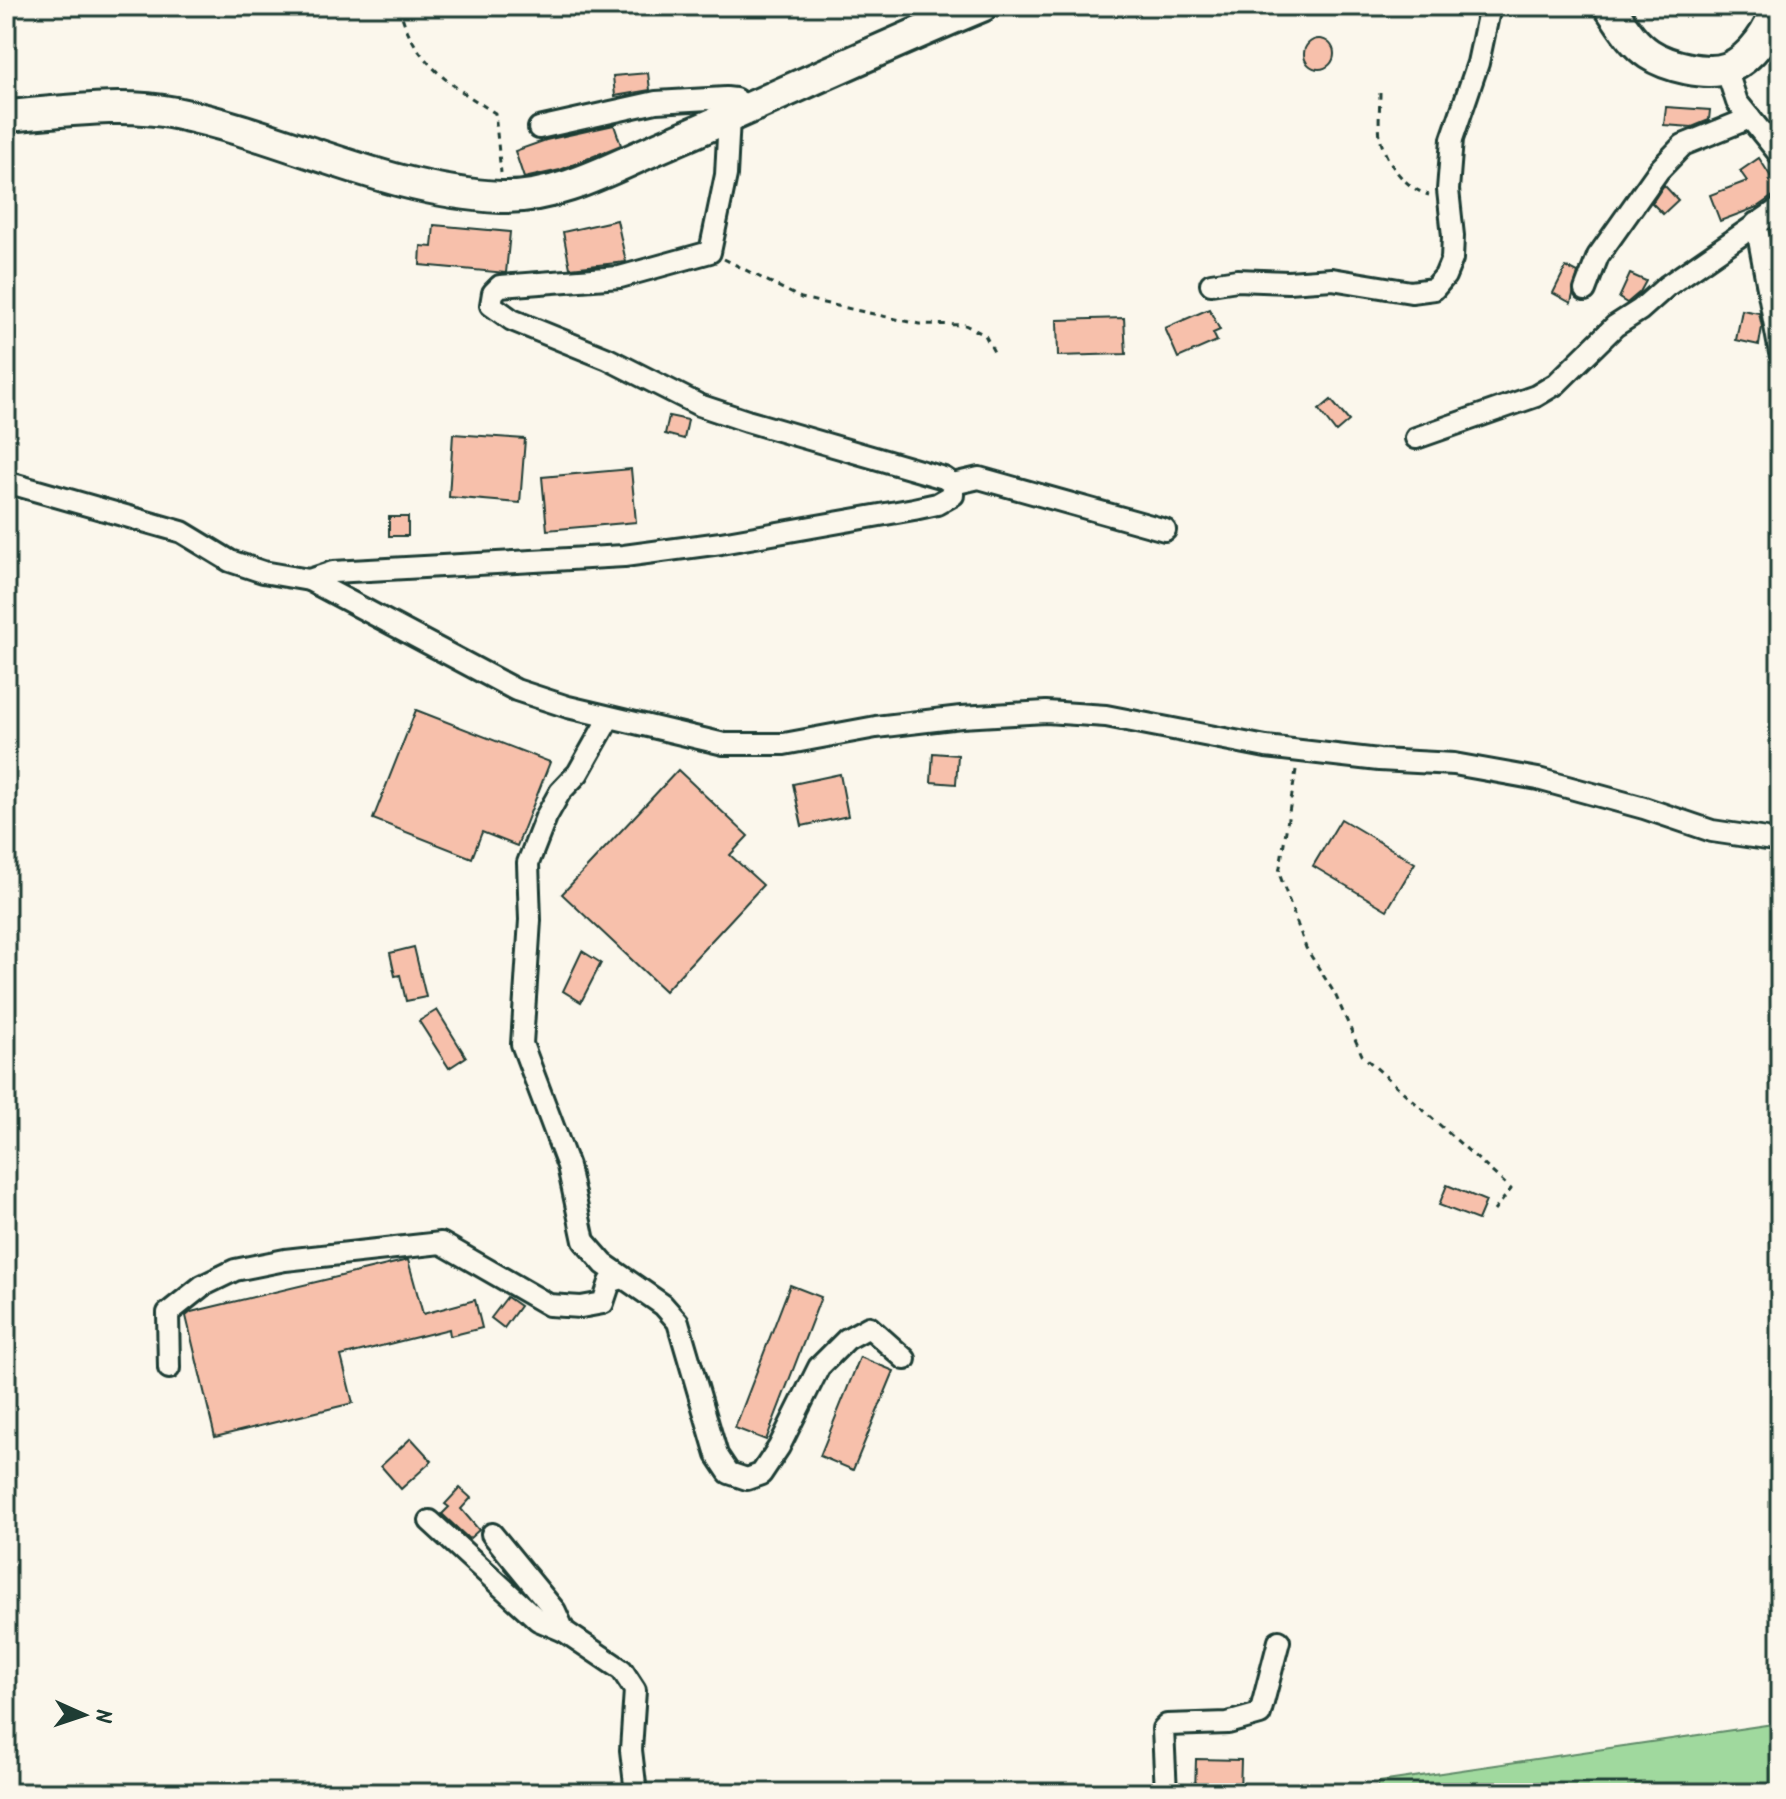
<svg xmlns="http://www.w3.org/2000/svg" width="1786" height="1799" font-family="Kalam,sans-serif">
  <rect width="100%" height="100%" fill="#fbf7ec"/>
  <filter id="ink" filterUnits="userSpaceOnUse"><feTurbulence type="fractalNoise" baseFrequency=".0125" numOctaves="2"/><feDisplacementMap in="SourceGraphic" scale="16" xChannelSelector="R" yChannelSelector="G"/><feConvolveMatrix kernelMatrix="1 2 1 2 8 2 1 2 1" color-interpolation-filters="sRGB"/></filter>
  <g filter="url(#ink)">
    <polygon fill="#a0d99e" stroke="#608b69" stroke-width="2" points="1780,1723 1780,1793 1373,1793 1380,1782"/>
    <g fill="#f7c0ab" stroke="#1f3d34" stroke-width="2">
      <circle cx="1319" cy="54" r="15"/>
      <polygon points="648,73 650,90 615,96 613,76"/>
      <polygon points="1666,107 1710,110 1709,120 1692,127 1664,125"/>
      <polygon points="614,125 621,145 560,170 524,178 515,151 546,140"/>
      <polygon points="1759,158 1780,191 1757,207 1720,221 1710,195 1747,181 1740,171"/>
      <polygon points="1664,185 1678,200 1663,214 1652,203"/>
      <polygon points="617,220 626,262 570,268 563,232"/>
      <polygon points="434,225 510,232 506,273 420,265 421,246 432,247"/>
      <polygon points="1566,267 1578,273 1571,303 1553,293"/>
      <polygon points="1630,274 1646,281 1640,292 1627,303 1619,298"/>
      <polygon points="1209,309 1220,330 1213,333 1217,341 1178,358 1165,328"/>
      <polygon points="1742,310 1759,313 1762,327 1759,345 1736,340"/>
      <polygon points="1124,318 1126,354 1058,356 1057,320"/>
      <polygon points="1331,400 1349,421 1336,432 1319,410"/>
      <polygon points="669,416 688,420 684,439 665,434"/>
      <polygon points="453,434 525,439 520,503 449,497"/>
      <polygon points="631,469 636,522 547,530 542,477"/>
      <rect x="389" y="517" width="19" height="19"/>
      <polygon points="416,710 550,762 517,846 482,832 472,858 373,819"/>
      <polygon points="933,753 958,755 956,784 931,782"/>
      <polygon points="678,770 748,836 730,855 763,885 665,991 562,894"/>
      <polygon points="840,774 848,816 802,826 793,784"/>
      <polygon points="1341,819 1415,863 1387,910 1313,866"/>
      <polygon points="414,947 426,997 406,1001 400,975 395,976 390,953"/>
      <polygon points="582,951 601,963 581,1002 563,991"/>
      <polygon points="437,1010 466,1057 449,1068 419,1021"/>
      <polygon points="1447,1185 1486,1201 1478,1220 1439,1205"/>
      <polygon points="408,1260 423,1314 475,1300 482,1328 450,1336 449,1329 341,1356 353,1403 215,1437 186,1316 191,1312"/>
      <polygon points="790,1285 821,1297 766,1440 735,1428"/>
      <polygon points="507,1297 520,1306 504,1328 491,1318"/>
      <polygon points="860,1357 894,1371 853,1470 820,1456"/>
      <polygon points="411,1438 432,1461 401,1489 381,1466"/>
      <polygon points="460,1488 471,1498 461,1509 479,1530 469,1539 442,1514 449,1507 445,1504"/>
      <polygon points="1196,1759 1241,1760 1240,1793 1195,1793"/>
    </g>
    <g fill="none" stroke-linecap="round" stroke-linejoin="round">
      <defs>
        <g id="street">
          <polyline points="1726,69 1737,102 1780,155"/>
          <polyline points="539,128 656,102 726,98 735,99 749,108"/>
          <polyline points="1756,223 1780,353"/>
          <polyline points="1211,284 1237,280 1288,282 1332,279 1411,292 1434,289 1445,276 1452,259 1453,236 1448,190 1452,139 1478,63 1490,6"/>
          <polyline points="1585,290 1598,256 1659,170 1683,145 1750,118"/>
          <polyline points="1416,438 1536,396 1556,384 1615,326 1640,310 1667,286 1780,208"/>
          <polyline points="6,482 182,532 230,561 263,572 309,580 516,690 568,707 724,744 784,744 876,727 961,717 1046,712 1106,716 1266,747 1379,760 1454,764 1538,779 1644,808 1712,831 1780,841"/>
          <polyline points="953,484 979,478 1165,530"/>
          <polyline points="309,580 333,572 624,556 721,543 914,509 937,504 953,495 953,484 944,478 747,421 699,405 608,359 512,320 491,305 493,293 500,286 620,277 710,252 726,175 729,118"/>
          <polyline points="609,718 578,773 560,792 546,817 528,863 530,920 522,1044 568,1166 584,1241 604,1264 663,1305 678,1322 717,1455 729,1473 747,1479 761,1474 779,1447 819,1367 847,1339 869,1327 905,1359"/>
          <polyline points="169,1368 168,1313 202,1286 235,1270 285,1260 441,1243 549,1305 581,1307 603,1303 610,1282 622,1278"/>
          <polyline points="430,1521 538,1620 564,1631 622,1670 635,1690 631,1750 636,1793"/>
          <polyline points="492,1534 555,1611 564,1631"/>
          <polyline points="1166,1793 1163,1729 1167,1725 1228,1723 1260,1714 1279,1641"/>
        </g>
        <g id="secondary">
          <path d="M1609 6C1621 23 1631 42 1649 54 1667 66 1707 76 1728 68 1752 58 1771 30 1777 6"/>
          <path d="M6 116C61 112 120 102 175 113 285 135 386 192 501 197 559 199 615 166 667 144 772 99 875 50 982 6"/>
        </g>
      </defs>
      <use href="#street" stroke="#1f3d34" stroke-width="26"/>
      <use href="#secondary" stroke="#1f3d34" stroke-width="36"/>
      <g stroke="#1f3d34" stroke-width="3" stroke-dasharray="6 6" stroke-linecap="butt">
        <path d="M399 6C413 62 449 84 495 113L501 173"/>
        <path d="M1380 93C1380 108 1377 130 1382 145 1389 166 1407 189 1429 195"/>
        <polyline points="724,259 801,298 919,324 965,325 985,335 994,352"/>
        <polyline points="1296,770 1279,873 1306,948 1335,994 1362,1055 1511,1189 1494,1211"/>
      </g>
      <use href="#street" stroke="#fbf7ec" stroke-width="20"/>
      <use href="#secondary" stroke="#fbf7ec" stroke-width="30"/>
    </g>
  </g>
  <rect width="1786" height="1799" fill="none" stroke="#fbf7ec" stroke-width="32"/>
  <rect x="16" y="16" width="1754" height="1767" fill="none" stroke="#1f3d34" stroke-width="3" filter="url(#ink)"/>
  <g transform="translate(84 1715) rotate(93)" stroke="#fbf7ec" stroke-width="6" paint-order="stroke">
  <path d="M0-6L14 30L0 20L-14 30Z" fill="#1f3d34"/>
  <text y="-12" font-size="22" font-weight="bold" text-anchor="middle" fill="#1f3d34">N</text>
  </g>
</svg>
